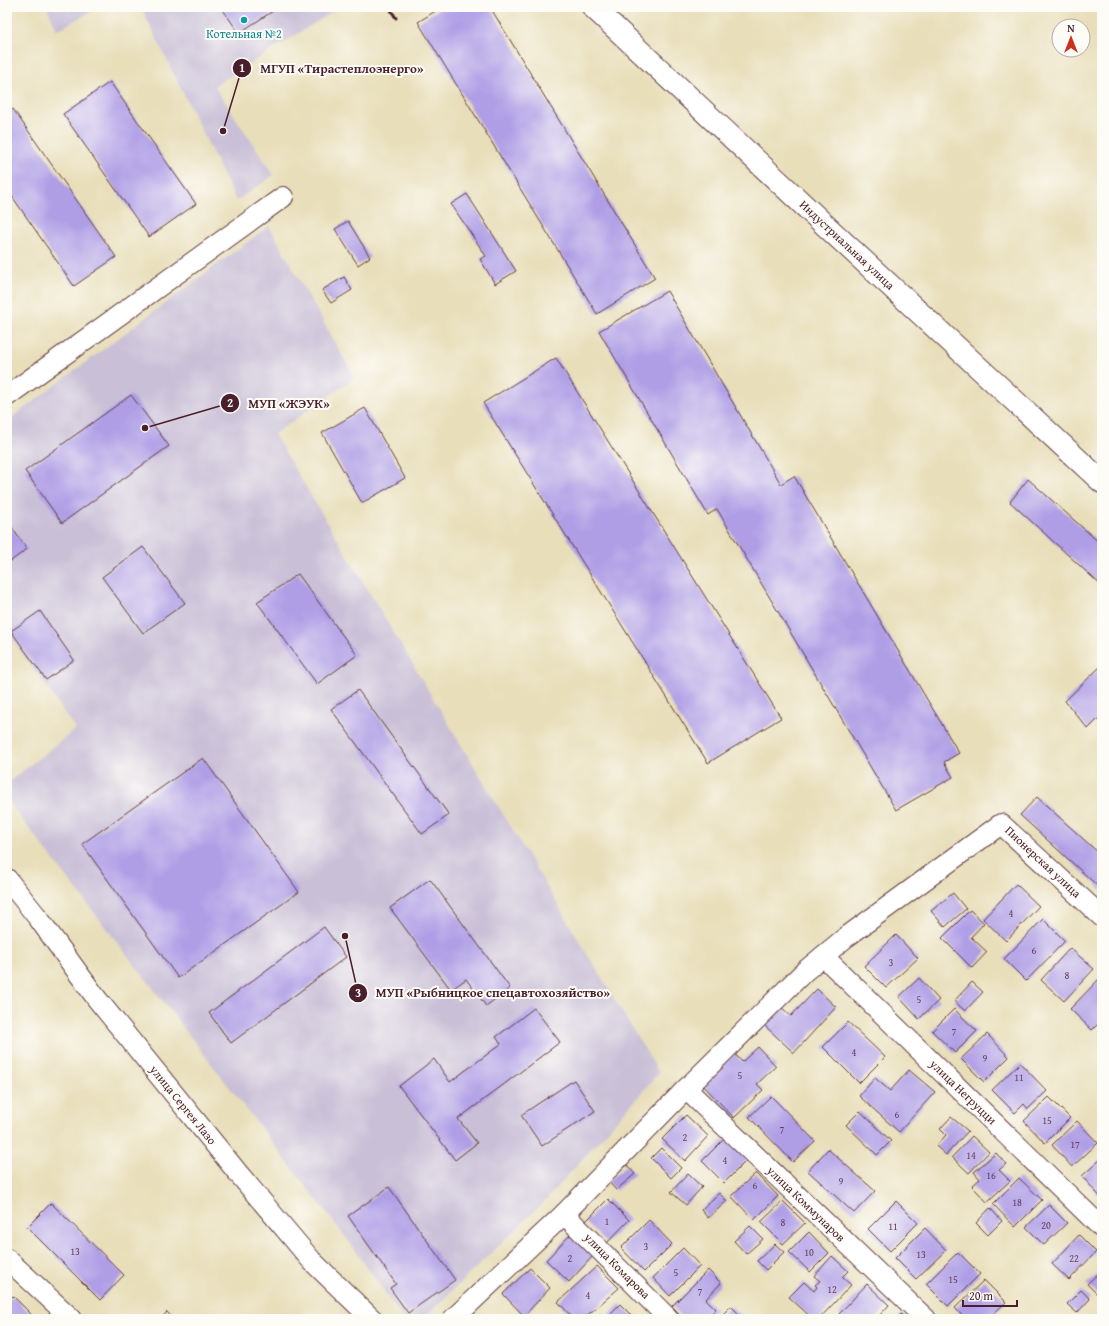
<svg xmlns="http://www.w3.org/2000/svg" width="1109" height="1326" font-family="'Gentium Book Plus',serif">
  <rect width="100%" height="100%" fill="#fdfcf7"/>
  <filter id="ink" filterUnits="userSpaceOnUse"><feTurbulence type="fractalNoise" baseFrequency=".025" numOctaves="2"/><feDisplacementMap in="SourceGraphic" scale="8" xChannelSelector="R" yChannelSelector="G"/><feConvolveMatrix kernelMatrix="1 2 1 2 8 2 1 2 1" color-interpolation-filters="sRGB"/></filter>
  <filter id="wash" filterUnits="userSpaceOnUse"><feTurbulence type="fractalNoise" baseFrequency=".012" numOctaves="4" result="noise"/><feDisplacementMap in="SourceGraphic" scale="16" xChannelSelector="R" yChannelSelector="G"/><feGaussianBlur stdDeviation="0.9" result="paint"/><feColorMatrix in="noise" values="0 0 0 0 0 0 0 0 0 0 0 0 0 0 0 0 0 1.4 0 .05"/><feComposite in="paint" operator="in"/></filter>
  <g filter="url(#wash)">
    <rect width="100%" height="100%" fill="#e8deb9"/>
    <g fill="#c9bfd7">
      <polygon points="47,7 100,7 57,30"/>
      <polygon points="141,7 333,7 334,11 214,86 274,175 236,201"/>
      <polygon points="269,226 355,378 274,434 659,1073 547,1199 423,1319 403,1319 354,1248 7,800 7,783 76,729 7,632 7,421"/>
    </g>
    <g id="blocks">
      <g fill="#af9ee6">
        <polygon points="221,7 279,7 239,33"/>
        <polygon points="442,7 490,7 655,278 597,314 418,22"/>
        <polygon points="110,82 196,204 149,237 63,114"/>
        <polygon points="13,109 116,257 74,286 7,189 7,113"/>
        <polygon points="467,194 516,271 495,284 480,259 486,256 451,204"/>
        <polygon points="348,221 370,257 358,265 335,229"/>
        <polygon points="344,277 352,290 331,303 322,290"/>
        <polygon points="667,291 781,484 794,476 959,753 944,762 953,777 896,810 717,509 708,515 599,331"/>
        <polygon points="556,358 781,718 708,763 483,403"/>
        <polygon points="131,395 169,446 62,523 25,471"/>
        <polygon points="365,408 405,478 362,503 322,433"/>
        <polygon points="1028,479 1102,545 1102,586 1010,502"/>
        <polygon points="7,521 27,549 7,564"/>
        <polygon points="143,547 185,603 143,633 102,577"/>
        <polygon points="298,574 357,655 317,684 257,602"/>
        <polygon points="40,611 74,660 46,680 11,631"/>
        <polygon points="1102,665 1102,715 1088,729 1065,701"/>
        <polygon points="358,690 449,815 422,834 331,709"/>
        <polygon points="203,758 299,892 178,978 82,844"/>
        <polygon points="1037,797 1102,856 1102,890 1020,815"/>
        <polygon points="430,879 510,988 486,1006 466,979 451,990 390,908"/>
        <polygon points="1016,884 1039,906 1006,941 983,919"/>
        <polygon points="953,893 966,909 945,927 931,911"/>
        <polygon points="970,910 984,923 971,937 987,952 972,968 942,938"/>
        <polygon points="1043,919 1065,941 1026,981 1004,959"/>
        <polygon points="324,927 346,957 231,1043 209,1013"/>
        <polygon points="896,935 918,958 886,988 864,966"/>
        <polygon points="1070,948 1094,969 1064,1001 1041,980"/>
        <polygon points="1102,976 1102,1020 1092,1030 1070,1009"/>
        <polygon points="919,978 939,1000 919,1019 899,997"/>
        <polygon points="972,982 983,992 965,1011 954,1001"/>
        <polygon points="817,989 836,1007 794,1053 763,1024 780,1006 791,1016"/>
        <polygon points="534,1008 560,1042 458,1119 477,1143 455,1160 399,1086 434,1059 450,1082 501,1044 496,1037"/>
        <polygon points="954,1009 977,1031 955,1053 932,1031"/>
        <polygon points="848,1022 885,1057 859,1083 823,1047"/>
        <polygon points="987,1034 1009,1057 984,1082 961,1059"/>
        <polygon points="758,1047 776,1066 757,1084 763,1090 734,1118 702,1084 735,1054 742,1062"/>
        <polygon points="1020,1063 1047,1091 1028,1109 1024,1104 1015,1113 992,1090"/>
        <polygon points="909,1070 935,1092 899,1132 859,1096 875,1078 890,1091"/>
        <polygon points="574,1080 595,1111 542,1146 521,1115"/>
        <polygon points="771,1096 815,1141 793,1162 749,1117"/>
        <polygon points="1049,1097 1070,1118 1045,1143 1024,1121"/>
        <polygon points="860,1111 891,1141 877,1155 846,1125"/>
        <polygon points="686,1115 708,1136 685,1161 662,1139"/>
        <polygon points="951,1117 968,1131 946,1155 936,1146 946,1135 940,1129"/>
        <polygon points="1077,1121 1098,1143 1072,1167 1052,1145"/>
        <polygon points="972,1136 989,1152 969,1173 952,1157"/>
        <polygon points="726,1137 748,1159 724,1183 702,1161"/>
        <polygon points="661,1148 681,1168 671,1178 651,1158"/>
        <polygon points="828,1149 875,1191 854,1213 808,1171"/>
        <polygon points="996,1153 1006,1164 999,1170 1010,1181 987,1202 972,1186 980,1179 974,1172"/>
        <polygon points="1102,1158 1102,1199 1082,1176"/>
        <polygon points="627,1165 635,1174 616,1190 608,1181"/>
        <polygon points="756,1173 778,1196 754,1220 731,1196"/>
        <polygon points="688,1174 702,1187 686,1205 671,1192"/>
        <polygon points="1019,1178 1042,1200 1015,1227 993,1204"/>
        <polygon points="389,1187 455,1280 408,1313 390,1288 396,1284 348,1216"/>
        <polygon points="719,1193 727,1201 708,1218 701,1210"/>
        <polygon points="608,1199 629,1220 607,1243 585,1222"/>
        <polygon points="783,1201 805,1223 783,1244 761,1222"/>
        <polygon points="896,1201 918,1223 890,1251 868,1229"/>
        <polygon points="51,1203 124,1275 100,1300 27,1227"/>
        <polygon points="1049,1205 1067,1223 1044,1245 1026,1227"/>
        <polygon points="990,1208 1002,1221 988,1235 976,1223"/>
        <polygon points="649,1220 672,1244 644,1272 621,1248"/>
        <polygon points="750,1226 763,1239 746,1254 734,1241"/>
        <polygon points="925,1228 946,1250 916,1279 895,1258"/>
        <polygon points="809,1232 829,1253 810,1272 789,1252"/>
        <polygon points="570,1235 593,1256 569,1282 546,1260"/>
        <polygon points="1079,1235 1096,1252 1069,1280 1052,1264"/>
        <polygon points="775,1244 784,1252 766,1270 757,1261"/>
        <polygon points="683,1248 700,1266 670,1296 653,1278"/>
        <polygon points="958,1252 980,1274 948,1306 926,1284"/>
        <polygon points="832,1256 848,1271 842,1277 851,1285 819,1319 813,1319 789,1297 804,1282 814,1291 817,1287 815,1285 820,1281 814,1276"/>
        <polygon points="597,1266 619,1288 583,1319 574,1319 558,1302"/>
        <polygon points="530,1268 550,1288 524,1316 503,1294"/>
        <polygon points="708,1270 721,1283 706,1299 716,1309 706,1319 684,1319 672,1306"/>
        <polygon points="1102,1270 1102,1299 1087,1284"/>
        <polygon points="984,1280 1006,1302 988,1319 965,1319 955,1308"/>
        <polygon points="867,1284 889,1305 876,1319 844,1319 839,1314"/>
        <polygon points="1081,1290 1090,1299 1077,1313 1067,1304"/>
        <polygon points="13,1296 31,1314 26,1319 7,1319 7,1302"/>
        <polygon points="620,1304 635,1319 605,1319"/>
        <polygon points="731,1306 744,1319 718,1319"/>
        <polygon points="167,1312 174,1319 161,1319"/>
        <polygon points="901,1314 906,1319 896,1319"/>
        <polygon points="555,1315 559,1319 550,1319"/>
      </g>
    </g>
  </g>
  <g filter="url(#ink)">
    <use href="#blocks" fill-opacity="0" stroke="#623c40" stroke-width="1"/>
    <g fill="none" stroke-linecap="round" stroke-linejoin="round">
      <defs>
        <g id="minor">
          <polyline points="7,396 283,197"/>
          <polyline points="7,879 39,919 97,999 238,1173 312,1261 372,1319"/>
          <polyline points="823,956 1102,1228"/>
          <polyline points="686,1089 926,1319"/>
          <polyline points="564,1214 669,1319"/>
          <polyline points="7,1259 72,1319"/>
          <polyline points="453,1319 564,1214 686,1089 805,971 845,938 1001,824 1102,917"/>
        </g>
        <polyline id="major" points="593,7 827,227 1102,482"/>
      </defs>
      <use href="#minor" stroke="#623c40" stroke-width="22"/>
      <use href="#major" stroke="#623c40" stroke-width="24"/>
      <use href="#minor" stroke="#fff" stroke-width="20"/>
      <use href="#major" stroke="#fff" stroke-width="22"/>
      <polyline stroke="#4a1f2b" stroke-width="3" points="389,7 396,18"/>
    </g>
  </g>
  <circle fill="#0f9aa8" stroke="#fdfcf7" stroke-width="1.5" cx="244" cy="20" r="4"/>
  <g text-anchor="middle" stroke-width="4" stroke-linejoin="round" paint-order="stroke">
    <g font-size="10" fill="#633f5a">
      <text x="1011" y="917">4</text>
      <text x="1034" y="954">6</text>
      <text x="891" y="966">3</text>
      <text x="1067" y="979">8</text>
      <text x="919" y="1003">5</text>
      <text x="954" y="1035">7</text>
      <text x="854" y="1056">4</text>
      <text x="985" y="1062">9</text>
      <text x="740" y="1079">5</text>
      <text x="1019" y="1081">11</text>
      <text x="897" y="1118">6</text>
      <text x="1047" y="1124">15</text>
      <text x="782" y="1133">7</text>
      <text x="685" y="1141">2</text>
      <text x="1075" y="1148">17</text>
      <text x="971" y="1159">14</text>
      <text x="725" y="1164">4</text>
      <text x="991" y="1179">16</text>
      <text x="841" y="1185">9</text>
      <text x="755" y="1189">6</text>
      <text x="1017" y="1206">18</text>
      <text x="607" y="1225">1</text>
      <text x="783" y="1226">8</text>
      <text x="1046" y="1229">20</text>
      <text x="893" y="1230">11</text>
      <text x="646" y="1250">3</text>
      <text x="75" y="1255">13</text>
      <text x="809" y="1256">10</text>
      <text x="921" y="1258">13</text>
      <text x="570" y="1262">2</text>
      <text x="1074" y="1262">22</text>
      <text x="676" y="1276">5</text>
      <text x="953" y="1283">15</text>
      <text x="832" y="1293">12</text>
      <text x="700" y="1295">7</text>
      <text x="588" y="1299">4</text>
    </g>
    <g font-size="12" fill="#0d838f" stroke="#fdfcf7">
      <text x="244" y="38">Котельная №2</text>
    </g>
    <g font-size="12" fill="#4a1f2b" stroke="#fdfcf7">
      <text transform="translate(847 245) rotate(43)" y="4">Индустриальная улица</text>
      <text transform="translate(1043 862) rotate(43)" y="4">Пионерская улица</text>
      <text transform="translate(963 1092) rotate(44)" y="4">улица Негруцци</text>
      <text transform="translate(183 1105) rotate(51)" y="4">улица Сергея Лазо</text>
      <text transform="translate(806 1204) rotate(44)" y="4">улица Коммунаров</text>
      <text transform="translate(617 1266) rotate(45)" y="4">улица Комарова</text>
    </g>
  </g>
  <path fill="none" stroke="#4a1f2b" stroke-width="1.5" d="M223 131L242 68M145 428L230 403M345 936L358 993"/>
  <g fill="#4a1f2b" stroke="#fdfcf7" stroke-width="1.5">
    <circle cx="223" cy="131" r="4"/>
    <circle cx="145" cy="428" r="4"/>
    <circle cx="345" cy="936" r="4"/>
    <circle cx="242" cy="68" r="10"/>
    <circle cx="230" cy="403" r="10"/>
    <circle cx="358" cy="993" r="10"/>
  </g>
  <g font-size="12" text-anchor="middle" font-weight="bold" fill="#fff">
    <text x="242" y="72">1</text>
    <text x="230" y="407">2</text>
    <text x="358" y="997">3</text>
  </g>
  <g font-size="13" text-anchor="middle" font-weight="bold" fill="#4a1f2b" stroke="#fdfcf7" stroke-width="4" stroke-linejoin="round" paint-order="stroke">
    <text x="342" y="73">МГУП «Тирастеплоэнерго»</text>
    <text x="289" y="408">МУП «ЖЭУК»</text>
    <text x="493" y="997">МУП «Рыбницкое спецавтохозяйство»</text>
  </g>
  <rect width="1109" height="1326" fill="none" stroke="#fdfcf7" stroke-width="24"/>
  <g transform="translate(1071 38)"><circle r="19" fill="#fdfcf7" stroke="#b5a4a5"/>
  <path d="M0-3L7 15L0 10L-7 15Z" fill="#c8321e"/>
  <text y="-6" font-size="11" font-weight="bold" text-anchor="middle" fill="#4a1f2b">N</text>
  </g>
  <path d="M963 1300v6h54v-6" fill="none" stroke="#4a1f2b" stroke-width="2"/>
  <text x="969" y="1300" font-size="12" fill="#4a1f2b" stroke="#fdfcf7" stroke-width="3" paint-order="stroke">20 m</text>
</svg>
